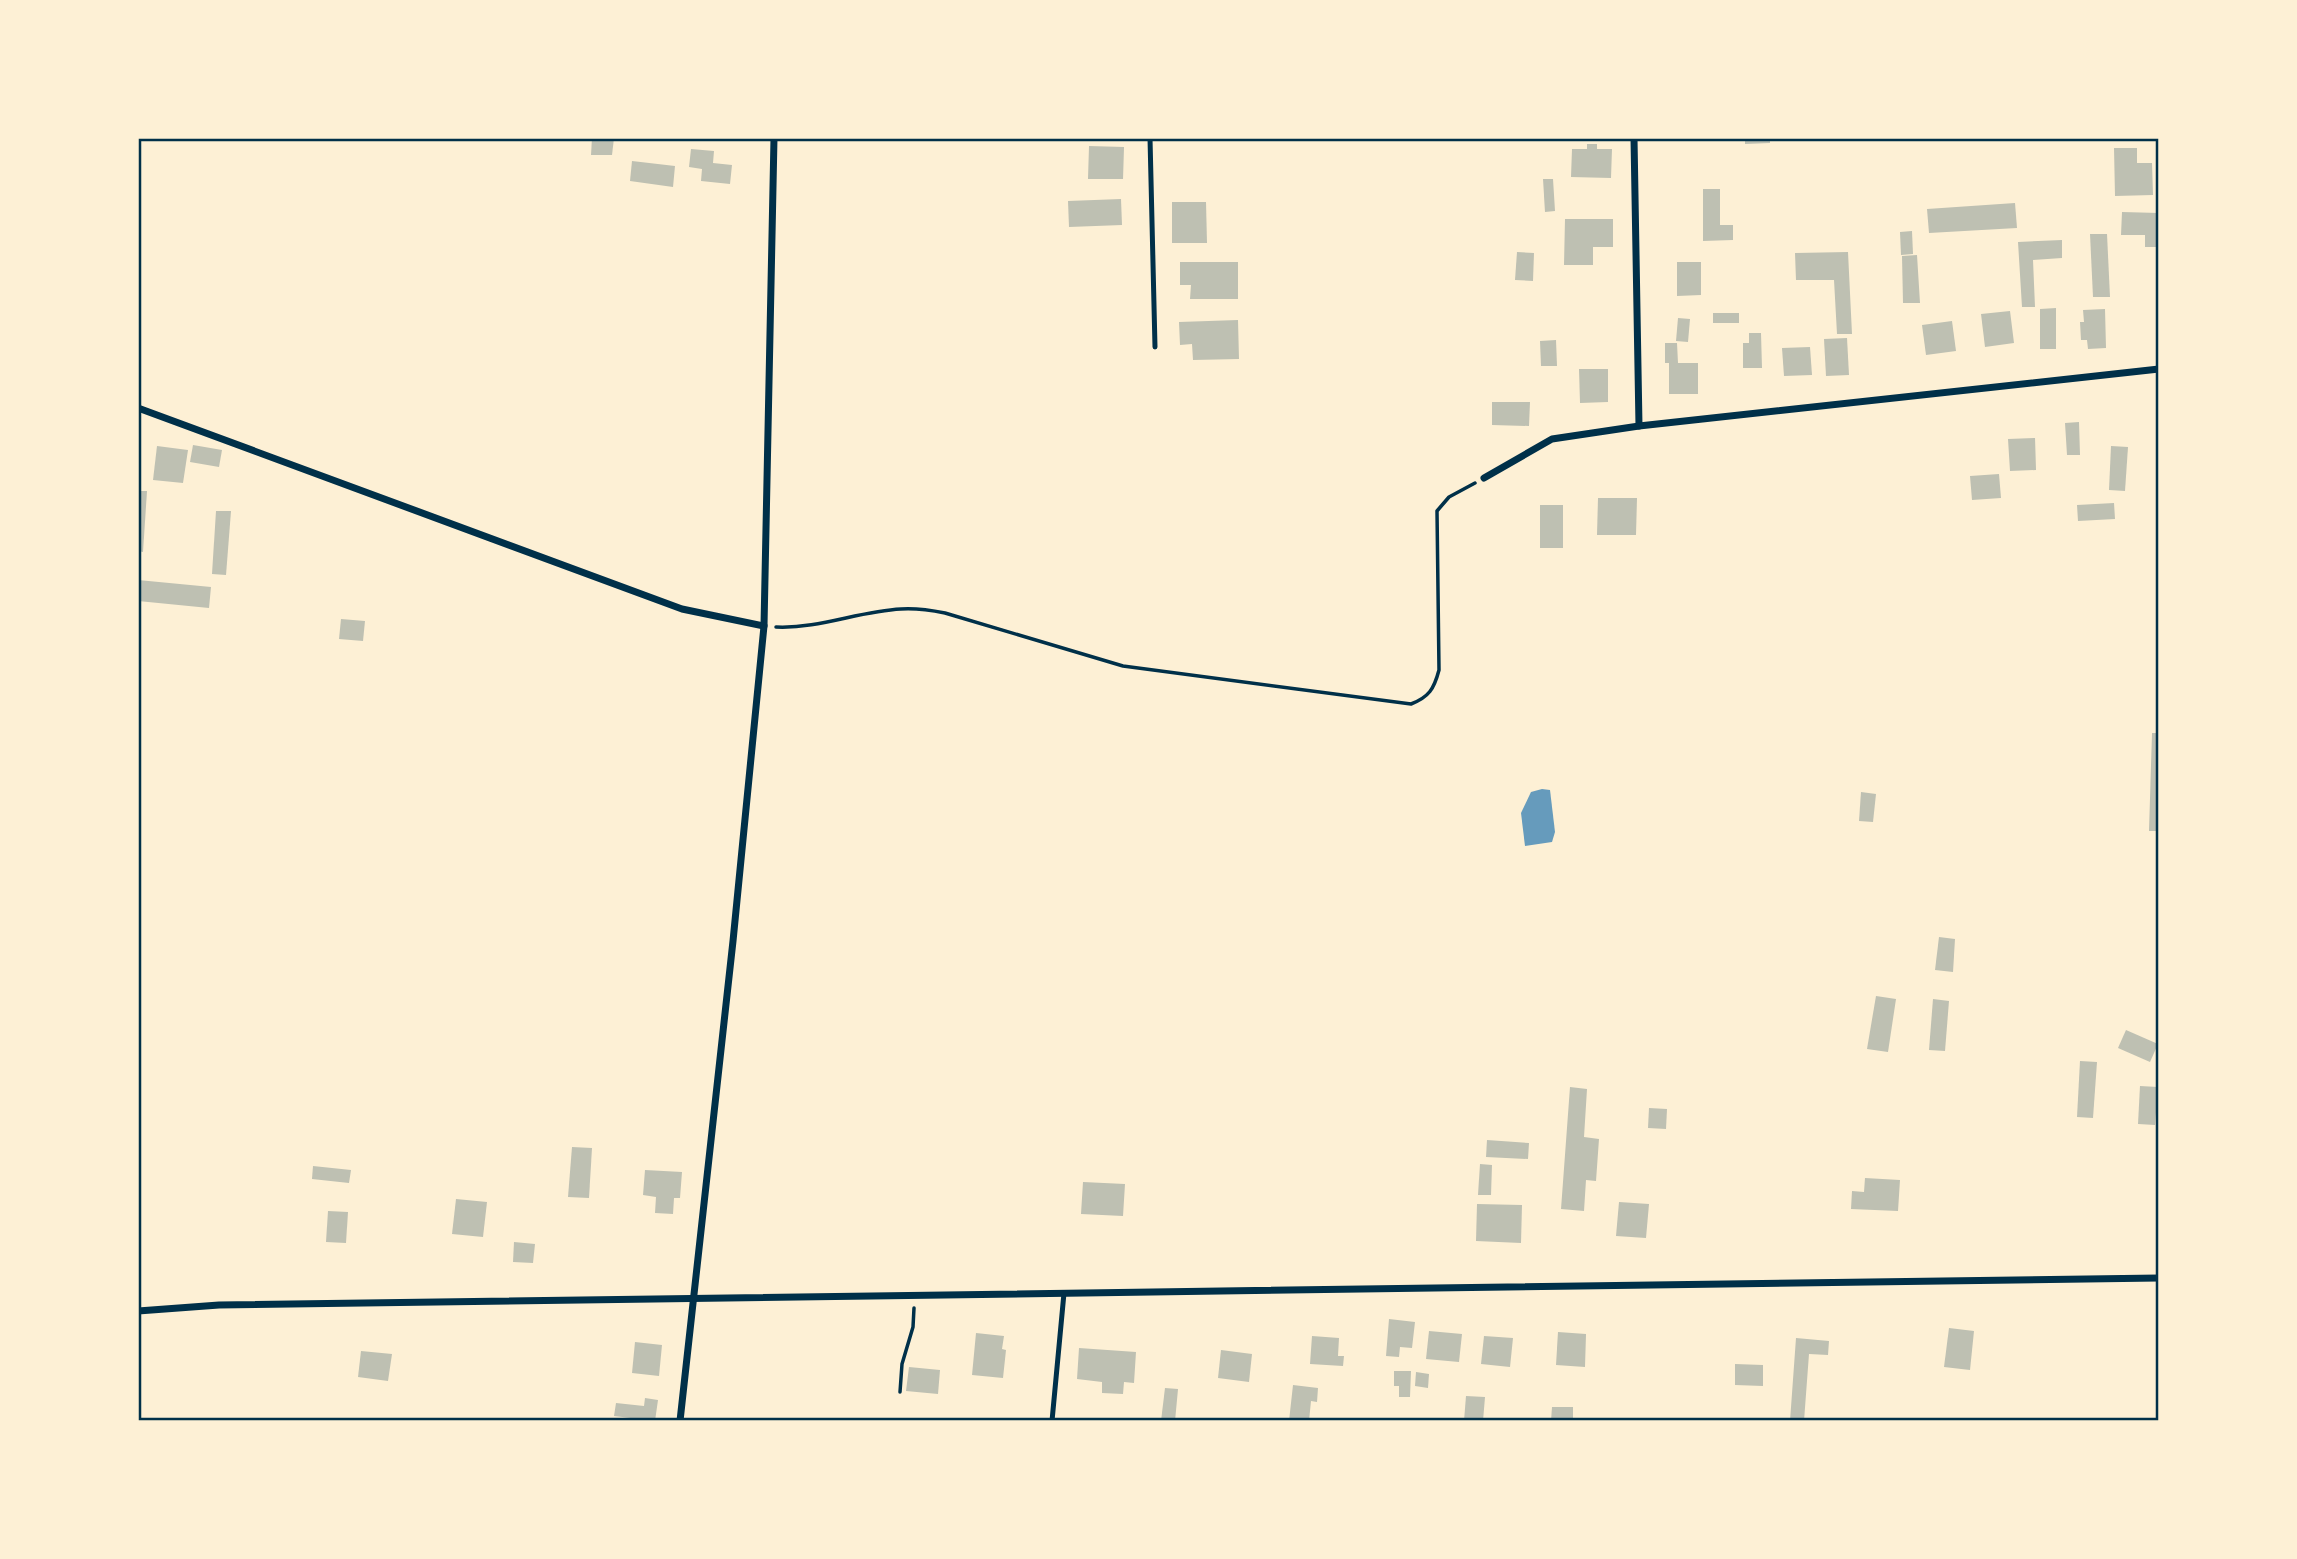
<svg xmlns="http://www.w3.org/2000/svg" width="2297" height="1559" font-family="'Space Grotesk',sans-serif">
  <rect width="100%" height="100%" fill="#fdf0d5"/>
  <polygon fill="#669bbc" points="1542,789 1550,790 1555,832 1552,842 1525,846 1521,813 1531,792"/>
  <g fill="#bec0b2">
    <polygon points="592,138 614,138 612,155 591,155"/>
    <polygon points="1745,138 1770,138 1770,143 1745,144"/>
    <polygon points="1587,144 1597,144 1597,149 1612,149 1611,178 1571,177 1572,149 1587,149"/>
    <polygon points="1089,146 1124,147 1123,179 1088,179"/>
    <polygon points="2114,148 2137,148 2137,163 2152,163 2153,195 2115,196"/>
    <polygon points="691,149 714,151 713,163 732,165 730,184 701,181 702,169 689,167"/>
    <polygon points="632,161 675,166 673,187 630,181"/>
    <polygon points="1543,179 1553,179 1555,211 1545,212"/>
    <polygon points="1703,189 1720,189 1720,225 1733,225 1733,240 1703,241"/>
    <polygon points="1121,199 1122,225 1069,227 1068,201"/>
    <polygon points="1172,202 1206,202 1207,243 1172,243"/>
    <polygon points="2015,203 2017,228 1929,233 1927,209"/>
    <polygon points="2122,212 2159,213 2159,247 2145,247 2145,235 2121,235"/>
    <polygon points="1565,219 1613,219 1613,247 1593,247 1593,265 1564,265"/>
    <polygon points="1912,231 1913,254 1901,255 1900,232"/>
    <polygon points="2090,234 2107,234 2110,297 2093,297"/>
    <polygon points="2062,240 2062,258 2033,260 2035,307 2022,307 2018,242"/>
    <polygon points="1517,252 1534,253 1533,281 1515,280"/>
    <polygon points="1848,252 1852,334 1837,334 1834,280 1796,280 1795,253"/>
    <polygon points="1917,255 1920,303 1903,303 1902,256"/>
    <polygon points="1180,262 1238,262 1238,299 1190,299 1191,285 1180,285"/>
    <polygon points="1677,262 1701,262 1701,295 1677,296"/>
    <polygon points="2056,308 2056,349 2040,349 2040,309"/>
    <polygon points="2105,309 2106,348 2088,349 2087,340 2081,340 2080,322 2084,322 2083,310"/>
    <polygon points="2010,311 2014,343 1985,347 1981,314"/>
    <rect x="1713" y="313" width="26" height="10"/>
    <polygon points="1678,318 1690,319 1688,342 1676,341"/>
    <polygon points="1238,320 1239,359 1193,360 1192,344 1180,345 1179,322"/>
    <polygon points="1952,321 1956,351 1926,355 1922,325"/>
    <polygon points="1749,333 1761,333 1762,368 1743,368 1743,343 1749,343"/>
    <polygon points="1847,338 1849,375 1826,376 1824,339"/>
    <polygon points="1556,340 1557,366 1541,366 1540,341"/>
    <polygon points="1665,343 1677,343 1678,363 1698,363 1698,394 1669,394 1669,363 1665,363"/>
    <polygon points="1810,347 1812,375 1784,376 1782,348"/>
    <polygon points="1579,369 1608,369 1608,402 1580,403"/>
    <polygon points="1492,402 1530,402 1529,426 1492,425"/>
    <polygon points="2079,422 2080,455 2067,455 2065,423"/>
    <polygon points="2035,438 2036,470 2010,471 2008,439"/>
    <polygon points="193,445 222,450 219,467 190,462"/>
    <polygon points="157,446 188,450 183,483 153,480"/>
    <polygon points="2111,446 2128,447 2125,491 2109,490"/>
    <polygon points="1999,474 2001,498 1972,500 1970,476"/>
    <polygon points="138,491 147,491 143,552 138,551"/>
    <polygon points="1598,498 1637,498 1636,535 1597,535"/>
    <polygon points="2114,503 2115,519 2078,521 2077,505"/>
    <rect x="1540" y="505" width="23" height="43"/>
    <polygon points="216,511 231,511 226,575 212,574"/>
    <polygon points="138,580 211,587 209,608 138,601"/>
    <polygon points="341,619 365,621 363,641 339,639"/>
    <polygon points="2152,733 2159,733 2159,831 2149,831"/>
    <polygon points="1861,792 1876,794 1873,822 1859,821"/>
    <polygon points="1939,937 1955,939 1953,972 1935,970"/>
    <polygon points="1876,996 1896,999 1888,1052 1867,1049"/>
    <polygon points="1933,999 1949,1001 1945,1051 1929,1050"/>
    <polygon points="2126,1030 2158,1044 2150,1062 2118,1048"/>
    <polygon points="2080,1061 2097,1062 2093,1118 2077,1117"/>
    <polygon points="2140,1086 2158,1087 2155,1125 2138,1124"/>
    <polygon points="1570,1087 1587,1089 1584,1137 1599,1139 1596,1181 1586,1180 1584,1211 1561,1209"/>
    <polygon points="1649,1108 1667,1109 1666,1129 1648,1128"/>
    <polygon points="1487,1140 1529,1143 1528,1159 1486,1157"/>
    <polygon points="572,1147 592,1148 589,1198 568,1197"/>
    <polygon points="1480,1164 1492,1165 1491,1195 1478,1195"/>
    <polygon points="313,1166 351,1170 349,1183 312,1179"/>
    <polygon points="645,1170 682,1172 680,1198 674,1198 673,1214 655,1213 656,1197 643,1195"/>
    <polygon points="1865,1178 1900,1180 1898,1211 1851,1209 1852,1191 1864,1192"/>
    <polygon points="1083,1182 1125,1184 1123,1216 1081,1214"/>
    <polygon points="456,1199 487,1202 483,1237 452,1234"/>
    <polygon points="1619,1202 1649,1204 1646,1238 1616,1236"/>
    <polygon points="1477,1204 1522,1205 1521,1243 1476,1241"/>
    <polygon points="328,1211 348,1212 346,1243 326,1242"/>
    <polygon points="514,1242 535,1244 533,1263 513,1262"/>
    <polygon points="1389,1319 1415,1322 1412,1348 1400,1347 1399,1357 1386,1356"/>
    <polygon points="1949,1328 1974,1331 1970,1370 1944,1367"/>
    <polygon points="1429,1331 1462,1334 1459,1362 1426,1359"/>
    <polygon points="1558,1332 1586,1334 1585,1367 1556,1365"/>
    <polygon points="976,1333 1004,1336 1002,1349 1006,1350 1003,1378 972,1375"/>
    <polygon points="1312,1336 1339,1338 1338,1356 1344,1356 1343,1366 1310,1364"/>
    <polygon points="1484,1336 1513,1338 1510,1367 1481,1364"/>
    <polygon points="1796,1338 1829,1341 1828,1355 1809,1354 1804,1421 1790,1421"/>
    <polygon points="635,1342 662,1345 659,1376 632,1373"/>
    <polygon points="1079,1348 1136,1352 1134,1383 1124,1382 1123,1394 1102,1393 1102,1382 1077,1379"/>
    <polygon points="1221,1350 1252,1354 1249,1382 1218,1378"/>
    <polygon points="361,1351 392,1354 388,1381 358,1377"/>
    <polygon points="1735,1364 1763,1365 1763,1386 1735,1385"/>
    <polygon points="909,1367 940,1370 938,1394 906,1391"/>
    <polygon points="1394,1371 1411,1371 1410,1397 1399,1397 1399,1386 1394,1386"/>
    <polygon points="1416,1372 1429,1374 1428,1388 1415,1386"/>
    <polygon points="1293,1385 1318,1388 1317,1402 1311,1401 1309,1421 1289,1421"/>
    <polygon points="1165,1388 1178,1389 1175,1421 1161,1421"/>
    <polygon points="1466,1396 1485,1397 1483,1421 1464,1421"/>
    <polygon points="645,1398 658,1400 655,1421 614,1416 616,1403 644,1406"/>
    <polygon points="1552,1407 1573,1407 1573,1421 1551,1421"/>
  </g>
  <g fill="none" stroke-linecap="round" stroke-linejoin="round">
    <g stroke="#003049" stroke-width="3.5">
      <path d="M776 627C819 629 859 611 901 609 916 608 930 610 945 613L1123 666 1411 704C1429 697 1434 689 1439 670L1437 511 1449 497 1475 483"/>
      <polyline points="900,1392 902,1364 913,1327 914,1308"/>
    </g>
    <g stroke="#003049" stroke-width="5">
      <polyline points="1150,138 1155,347"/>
      <polyline points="1052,1421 1064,1293"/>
    </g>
    <g stroke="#003049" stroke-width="7">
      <polyline points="1634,138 1639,426"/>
      <polyline points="138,408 682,609 764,626"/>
      <polyline points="1484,478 1552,439 1639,426 2159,369"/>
      <polyline points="138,1311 219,1305 2159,1278"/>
      <polyline points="680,1421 733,941 764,626 774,138"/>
    </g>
  </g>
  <rect width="2297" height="1559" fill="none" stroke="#fdf0d5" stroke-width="280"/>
  <rect x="140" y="140" width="2017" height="1279" fill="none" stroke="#003049" stroke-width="2.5"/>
</svg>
